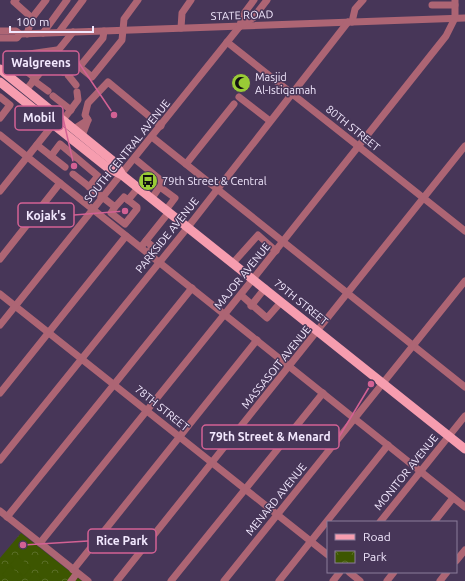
<svg xmlns="http://www.w3.org/2000/svg" width="465" height="581" font-family="Ubuntu,sans-serif">
  <defs>
    <pattern id="park-crowns" width="20" height="18" patternUnits="userSpaceOnUse"><rect width="20" height="18" fill="#3d5601"/><path d="M2 6a3 3 0 1 1 6 0M12 15a3 3 0 1 1 6 0" fill="none" stroke="#5a6e27"/></pattern>
  </defs>
  <rect width="100%" height="100%" fill="#473658"/>
  <polygon fill="url(#park-crowns)" points="21,533 82,581 0,581 0,558"/>
  <g fill="#3d5601">
    <polygon points="17,556 31,567 24,576 10,565"/>
    <polygon points="9,566 23,577 20,581 9,581 2,575"/>
    <polygon points="34,573 41,578 39,581 27,581"/>
  </g>
  <g fill="none" stroke-linecap="round" stroke-linejoin="round">
    <g stroke="#ad6574" stroke-width="7">
      <polyline points="16,0 14,2 32,18"/>
      <polyline points="432,5 455,5"/>
      <polyline points="352,22 355,9 363,0"/>
      <polyline points="240,26 242,16 254,0"/>
      <polyline points="181,28 182,13 191,0"/>
      <polyline points="123,30 124,19 138,0"/>
      <polyline points="0,31 16,31 20,34 465,18"/>
      <polyline points="104,31 103,38 81,65 81,68 92,77 122,40 123,30"/>
      <polyline points="59,32 83,0"/>
      <polyline points="43,33 67,0"/>
      <polyline points="27,34 32,18 46,0"/>
      <polyline points="0,38 17,38 20,34"/>
      <polyline points="227,42 465,231"/>
      <polyline points="49,60 63,72"/>
      <polyline points="68,75 76,85"/>
      <polyline points="35,78 8,57 57,50"/>
      <polyline points="33,80 48,91"/>
      <polyline points="26,90 73,32"/>
      <polyline points="53,96 71,110"/>
      <polyline points="0,97 10,105 0,118"/>
      <polyline points="239,97 270,121"/>
      <polyline points="63,120 78,100 77,92"/>
      <polyline points="88,120 85,115 88,103 108,82 161,126"/>
      <polyline points="74,129 88,120 82,136"/>
      <polyline points="0,135 465,507"/>
      <polyline points="152,137 465,387"/>
      <polyline points="37,145 65,167"/>
      <polyline points="51,156 60,144 98,176 89,187"/>
      <polyline points="135,159 163,182 152,198"/>
      <polyline points="186,164 234,104"/>
      <polyline points="73,174 115,207 111,213 125,224 137,209 137,207 124,197 115,207"/>
      <polyline points="160,187 175,198 166,210"/>
      <polyline points="0,191 59,117"/>
      <polyline points="128,200 138,188"/>
      <polyline points="146,241 152,246 149,253"/>
      <polyline points="141,247 169,212"/>
      <polyline points="0,259 60,183"/>
      <polyline points="233,263 258,235 276,251"/>
      <polyline points="0,294 328,555"/>
      <polyline points="241,295 267,318 281,302"/>
      <polyline points="251,306 265,288"/>
      <polyline points="0,325 240,26 253,18 267,0"/>
      <polyline points="0,393 126,236"/>
      <polyline points="0,460 188,227 348,22"/>
      <polyline points="0,511 88,581"/>
      <polyline points="7,517 192,288"/>
      <polyline points="380,522 465,416"/>
      <polyline points="434,522 453,498"/>
      <polyline points="40,543 253,279 446,36 455,18 455,0"/>
      <polyline points="456,561 465,550"/>
      <polyline points="73,570 257,340"/>
      <polyline points="349,572 360,581"/>
      <polyline points="71,581 77,573"/>
      <polyline points="117,581 465,146"/>
      <polyline points="171,581 323,393"/>
      <polyline points="224,581 465,281"/>
      <polyline points="279,581 388,445"/>
      <polyline points="333,581 340,572"/>
      <polyline points="387,581 394,572"/>
      <polyline points="440,581 447,572"/>
    </g>
    <g stroke="#f69daf" stroke-width="9">
      <polyline points="0,69 113,161 121,173"/>
      <polyline points="0,82 108,168 122,175 465,449"/>
    </g>
  </g>
  <defs>
    <symbol id="mosque-disc" viewBox="-11 -11 22 22"><circle r="9.5" fill="#99cb36" stroke="#473658"/><path d="M3.5-4.9A6 6 0 1 0 3.5 4.9A5 5 0 1 1 3.5-4.9Z" fill="#111"/></symbol>
    <symbol id="bus-disc" viewBox="-11 -11 22 22"><circle r="9.5" fill="#99cb36" stroke="#473658"/><path d="M-5-6H5V4H4V6H2V4H-2V6H-4V4H-5ZM-3.5-4V0h7V-4ZM-3.5 1.2v1.5H-2V1.2ZM2 1.2v1.5H3.5V1.2Z" fill="#111"/></symbol>
  </defs>
  <g fill-rule="evenodd">
    <use href="#mosque-disc" x="230" y="72" width="22" height="22"/>
    <use href="#bus-disc" x="137" y="170" width="22" height="22"/>
  </g>
  <g text-anchor="middle" stroke-width="3" stroke-linejoin="round" paint-order="stroke">
    <g font-size="11" fill="#f2e8fe" stroke="#473658">
      <text transform="translate(242 15) rotate(-2)" y="4">STATE ROAD</text>
      <text transform="translate(353 128) rotate(39)" y="4">80TH STREET</text>
      <text transform="translate(127 151) rotate(-51)" y="4">SOUTH CENTRAL AVENUE</text>
      <text transform="translate(167 235) rotate(-51)" y="4">PARKSIDE AVENUE</text>
      <text transform="translate(242 276) rotate(-51)" y="4">MAJOR AVENUE</text>
      <text transform="translate(301 302) rotate(39)" y="4">79TH STREET</text>
      <text transform="translate(276 367) rotate(-51)" y="4">MASSASOIT AVENUE</text>
      <text transform="translate(162 408) rotate(39)" y="4">78TH STREET</text>
      <text transform="translate(406 472) rotate(-51)" y="4">MONITOR AVENUE</text>
      <text transform="translate(276 499) rotate(-51)" y="4">MENARD AVENUE</text>
    </g>
    <g font-size="11" fill="#f2e8fe" stroke="#473658" text-anchor="start">
      <text x="255" y="81">Masjid<tspan x="255" dy="13">Al-Istiqamah</tspan></text>
      <text x="162" y="185">79th Street &amp; Central</text>
    </g>
  </g>
  <path fill="none" stroke="#d36194" stroke-width="1.5" d="M114 115L79 63M74 166L63 118M125 211L74 215M371 384L339 437M23 545L88 541"/>
  <g fill="#d36194" stroke="#473658" stroke-width="1.5">
    <circle cx="114" cy="115" r="4"/>
    <circle cx="74" cy="166" r="4"/>
    <circle cx="125" cy="211" r="4"/>
    <circle cx="371" cy="384" r="4"/>
    <circle cx="23" cy="545" r="4"/>
  </g>
  <g fill="#473658" stroke="#d36194" stroke-width="1.5">
    <rect x="3" y="51" width="76" height="24" rx="4"/>
    <rect x="15" y="106" width="48" height="24" rx="4"/>
    <rect x="18" y="203" width="56" height="24" rx="4"/>
    <rect x="202" y="425" width="137" height="24" rx="4"/>
    <rect x="88" y="529" width="68" height="24" rx="4"/>
  </g>
  <g font-size="12" text-anchor="middle" font-weight="bold" fill="#f2e8fe">
    <text x="41" y="67">Walgreens</text>
    <text x="39" y="122">Mobil</text>
    <text x="46" y="220">Kojak's</text>
    <text x="270" y="441">79th Street &amp; Menard</text>
    <text x="122" y="545">Rice Park</text>
  </g>
  <rect x="327" y="521" width="130" height="52" fill="#473658" stroke="#8b7d9a"/>
  <rect x="335" y="534" width="20" height="6" fill="#f69daf" stroke="#8b7d9a"/>
  <text x="363" y="541" font-size="12" fill="#f2e8fe">Road</text>
  <rect x="335" y="551" width="20" height="12" fill="url(#park-crowns)" stroke="#8b7d9a"/>
  <text x="363" y="561" font-size="12" fill="#f2e8fe">Park</text>
  <path d="M10 26v6h83v-6" fill="none" stroke="#f2e8fe" stroke-width="2"/>
  <text x="16" y="26" font-size="12" fill="#f2e8fe" stroke="#473658" stroke-width="3" paint-order="stroke">100 m</text>
</svg>
